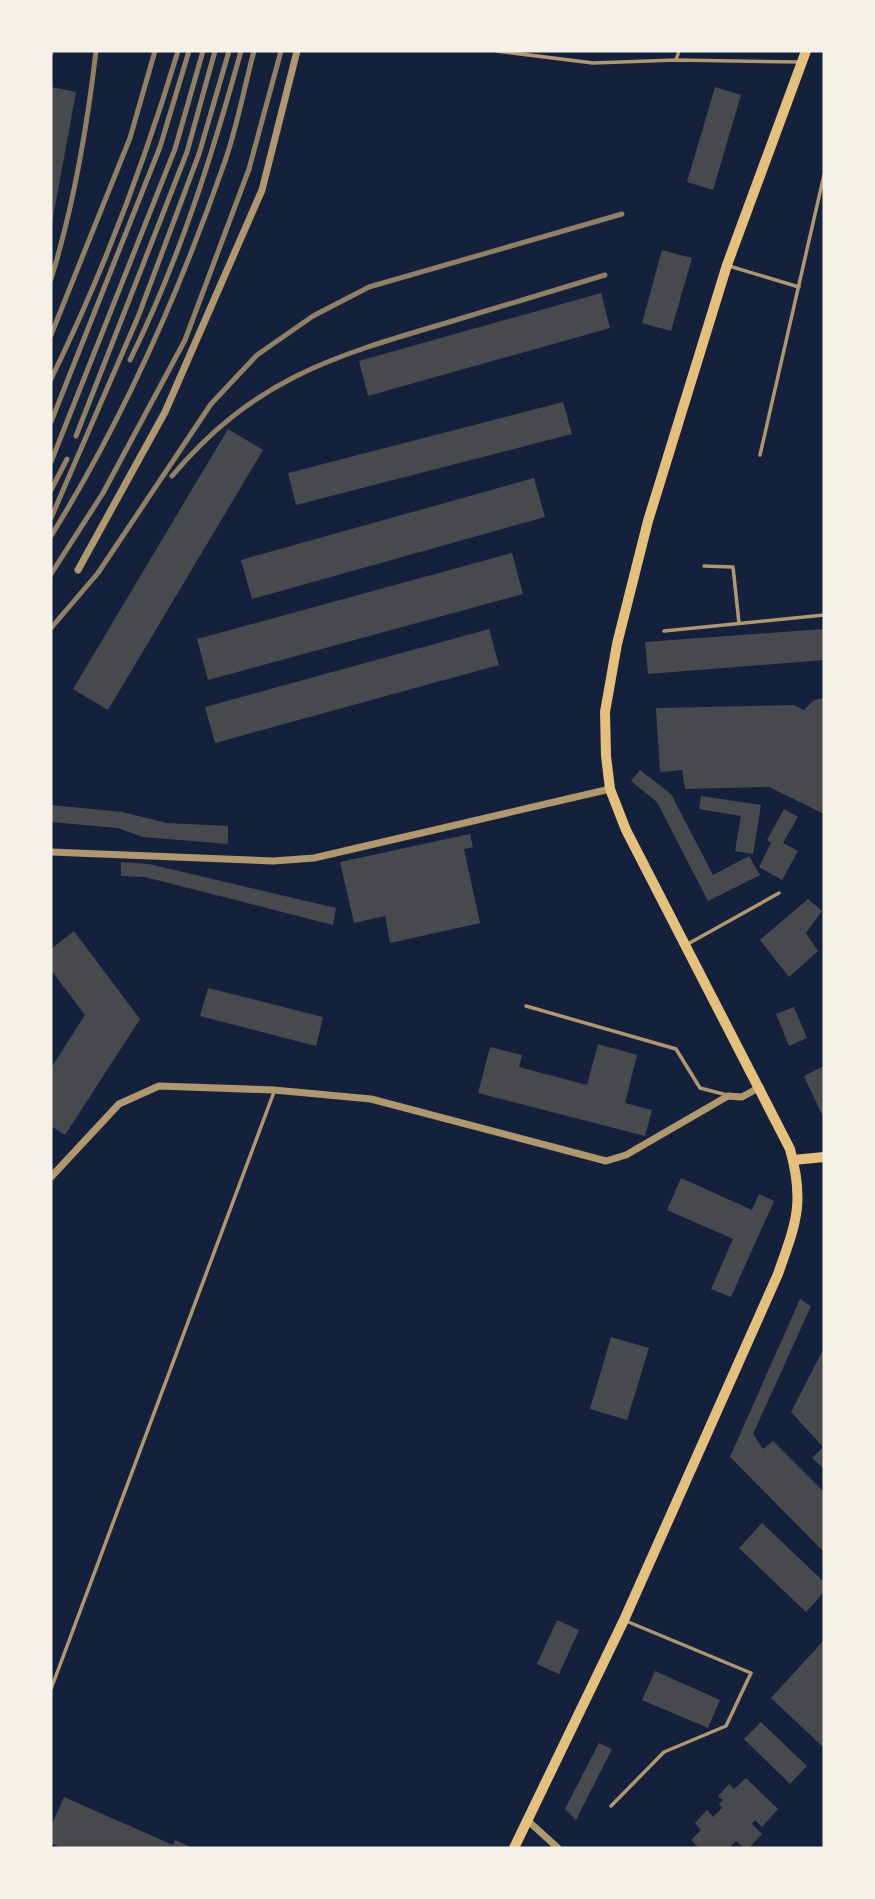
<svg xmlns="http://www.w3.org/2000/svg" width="875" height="1899" font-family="'Nunito Sans',sans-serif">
  <rect width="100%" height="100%" fill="#14213d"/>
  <g fill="#48494c">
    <polygon points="51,87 76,92 52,223 51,223"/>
    <polygon points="715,87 741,95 713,190 687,182"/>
    <polygon points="662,250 692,258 671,331 642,323"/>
    <polygon points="601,293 610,328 368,396 359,361"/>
    <polygon points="563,402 572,434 296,505 288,473"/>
    <polygon points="228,429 263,450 108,710 73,689"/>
    <polygon points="534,478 545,517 252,599 241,560"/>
    <polygon points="512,553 523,594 208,680 197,639"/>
    <polygon points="489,629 499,665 215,743 205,707"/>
    <polygon points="824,629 824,660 648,674 645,642"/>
    <polygon points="824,698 824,814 769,787 685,789 682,770 660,772 656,708 794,705 804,710 814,700"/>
    <polygon points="640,770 671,794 713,875 749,856 760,875 708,901 657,802 631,781"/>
    <polygon points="701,796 761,805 753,854 735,851 741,816 699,809"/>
    <polygon points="51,805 122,812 167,823 228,826 228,844 143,837 117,828 51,822"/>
    <polygon points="784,809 798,817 783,843 798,851 782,880 759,867 771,843 767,840"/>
    <polygon points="470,834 473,847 464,849 480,923 390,943 385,916 354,923 340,862"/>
    <polygon points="121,862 149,864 336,908 333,925 145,877 121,876"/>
    <polygon points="808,899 822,911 806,933 818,951 789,977 760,940"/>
    <polygon points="74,931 140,1019 65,1135 51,1126 51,1068 85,1015 51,970 51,949"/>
    <polygon points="208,988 323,1017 316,1046 200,1016"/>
    <polygon points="794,1007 807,1038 789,1046 776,1014"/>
    <polygon points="598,1044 637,1055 625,1103 652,1110 645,1136 478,1093 490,1047 522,1055 519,1067 587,1085"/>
    <polygon points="824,1066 824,1119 804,1076"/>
    <polygon points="681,1178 752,1210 759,1194 774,1201 731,1297 711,1289 733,1239 667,1210"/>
    <polygon points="800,1299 811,1306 753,1434 763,1449 773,1441 824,1492 824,1552 730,1457"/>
    <polygon points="611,1337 649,1348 627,1420 590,1409"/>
    <polygon points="824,1348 824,1469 812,1458 823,1447 791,1412"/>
    <polygon points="762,1523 824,1582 824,1592 806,1612 739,1548"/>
    <polygon points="557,1620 579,1630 559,1674 537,1664"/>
    <polygon points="824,1640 824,1748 771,1698"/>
    <polygon points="655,1671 720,1700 708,1728 642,1700"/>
    <polygon points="761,1722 807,1766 790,1784 744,1739"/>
    <polygon points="599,1743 612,1749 576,1820 565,1809"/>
    <polygon points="746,1778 778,1809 762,1827 755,1820 752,1824 762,1834 749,1848 744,1848 736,1841 729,1848 699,1848 691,1840 701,1830 695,1823 707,1810 713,1817 722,1808 719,1804 723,1800 718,1796 729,1784 734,1789"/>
    <polygon points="64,1797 173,1845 175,1840 193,1848 62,1848 51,1843 51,1826"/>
  </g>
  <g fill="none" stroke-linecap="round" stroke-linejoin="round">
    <g stroke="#b1986c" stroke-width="3.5">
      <polyline points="497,51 593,63 676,60 799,62"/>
      <polyline points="676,60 679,51"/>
      <polyline points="729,266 799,287"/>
      <polyline points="760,455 824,175"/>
      <polyline points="704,566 733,567 739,623"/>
      <polyline points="664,631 824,615"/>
      <polyline points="686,945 779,893"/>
      <polyline points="526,1006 676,1049 700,1088 727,1095"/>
      <polyline points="51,1689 274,1092"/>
      <polyline points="611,1806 664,1752 726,1726 751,1673 626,1621"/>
    </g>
    <g stroke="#b1986c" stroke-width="7">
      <polyline points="78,570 165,412 262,190 297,51"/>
      <polyline points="51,852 273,861 314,858 610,789"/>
      <polyline points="51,1177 119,1104 159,1086 274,1090 371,1099 606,1161 626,1155 728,1096 742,1097 760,1087"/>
      <polyline points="527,1820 558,1848"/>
    </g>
    <g stroke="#e5c07b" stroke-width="10">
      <polyline points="793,1160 824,1157"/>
      <path d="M514 1848 624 1620 778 1274C796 1223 805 1203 790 1149L626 830 610 789 606 756 605 712 617 644 648 521 727 265 806 51"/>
    </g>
    <g stroke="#918062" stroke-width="5">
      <polyline points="51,53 51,51"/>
      <path d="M51 279C74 205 87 128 96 51"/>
      <polyline points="51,335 130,138 155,51"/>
      <path d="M130 360C179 261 212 156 241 51"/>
      <path d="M51 379C103 273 144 164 178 51"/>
      <polyline points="51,422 160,147 189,51"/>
      <polyline points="76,436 187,152 215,51"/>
      <polyline points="51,462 175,149 203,51"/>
      <path d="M172 476C253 380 330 357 446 323 499 307 552 291 605 275"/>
      <polyline points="51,490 67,459"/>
      <polyline points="51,518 138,317 199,154 229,51"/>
      <path d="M51 536C123 420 179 293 224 164 237 128 244 88 254 51"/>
      <polyline points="51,574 103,493 185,340 249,169 281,51"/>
      <polyline points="51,628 98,573 211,404 257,355 313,316 369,287 622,214"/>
    </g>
  </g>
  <rect width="875" height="1899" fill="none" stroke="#f6f1e7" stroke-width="105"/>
</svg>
